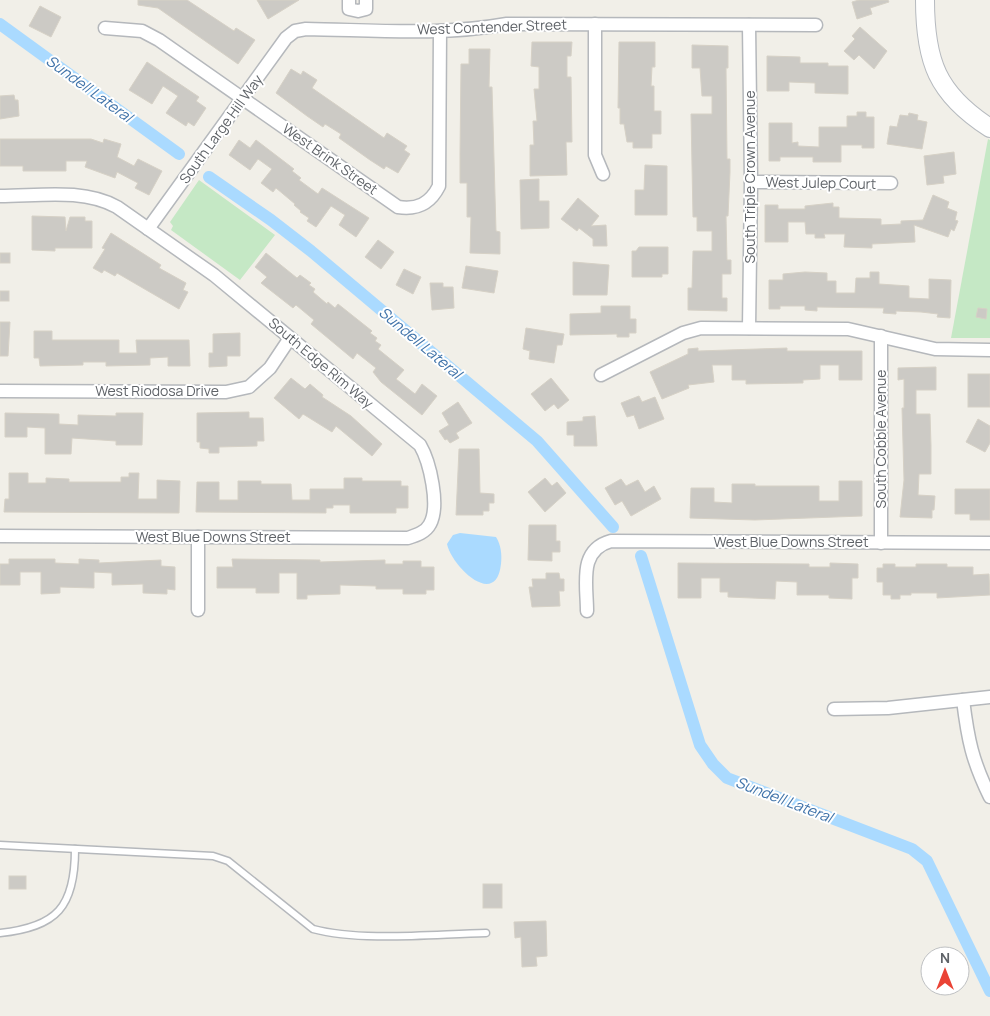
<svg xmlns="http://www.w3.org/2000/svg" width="990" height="1016" font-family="Manrope,sans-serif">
  <rect width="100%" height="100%" fill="#f1efe8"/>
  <g fill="#c5e8c5">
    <polygon points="988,139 990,140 990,338 951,338"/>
    <polygon points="199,180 275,235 240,280 171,230 173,226 170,222"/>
  </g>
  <path fill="#aadaff" d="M460 533 496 537C501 545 502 554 501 564 496 609 452 567 447 544L453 535Z"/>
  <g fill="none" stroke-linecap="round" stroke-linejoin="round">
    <g stroke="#aadaff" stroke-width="12">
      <polyline points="0,24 179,154"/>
      <polyline points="209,177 271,220 311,251 537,441 613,527"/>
      <polyline points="641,556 700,745 713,764 727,778 912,849 927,861 990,991"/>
    </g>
  </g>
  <g fill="#cccac5" stroke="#d6d1c6">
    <polygon points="138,0 187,0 234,31 236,28 255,40 238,64 158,8 138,5"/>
    <polygon points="257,0 299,0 268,19"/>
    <polygon points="859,0 888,0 889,2 870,8 872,14 857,19 852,2"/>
    <polygon points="40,6 61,17 51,37 29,26"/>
    <polygon points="860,27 887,51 874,69 859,55 854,60 844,51 855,39 852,36"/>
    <polygon points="532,42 572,42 571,56 567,56 567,77 571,77 572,142 566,142 567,175 530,176 530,145 534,145 533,121 537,121 534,89 539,89 539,67 531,66"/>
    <polygon points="619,42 655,42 655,67 652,67 651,86 654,86 654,111 661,111 661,134 652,134 652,148 633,148 633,142 627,142 624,124 620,124 620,108 618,108"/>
    <polygon points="692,45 728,46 728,68 726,68 727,159 730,159 730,172 728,216 726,216 727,260 731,260 731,274 722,274 722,298 727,298 727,311 688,310 688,288 692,288 693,251 712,251 712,231 697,231 697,217 693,217 691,114 712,114 712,96 702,96 700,68 692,68"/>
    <polygon points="469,49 490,49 489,87 492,87 496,231 500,232 500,254 470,253 471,217 467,217 467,183 460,183 460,155 461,64 469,64"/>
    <polygon points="767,56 800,57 800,63 828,63 828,66 848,66 848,94 815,93 815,83 789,82 789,91 767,91"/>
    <polygon points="147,62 199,97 196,101 206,108 194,126 188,122 186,126 166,113 178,96 163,86 152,104 129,90"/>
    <polygon points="291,69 301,75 303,71 317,80 312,88 384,138 387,133 407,146 404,150 410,154 398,173 386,166 384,169 370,160 339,138 341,134 325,124 323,127 307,116 276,93"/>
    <polygon points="14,95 15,100 18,100 19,116 0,119 0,96"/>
    <polygon points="857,112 866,112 866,117 874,117 874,148 862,148 862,145 841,145 841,162 813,162 813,157 780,157 780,161 769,161 769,123 792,123 792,143 798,142 798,146 819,147 819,127 847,127 847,116 857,116"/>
    <polygon points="909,113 918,115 917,120 927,122 922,149 887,144 890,126 897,127 900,115 908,116"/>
    <polygon points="0,139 91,139 103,143 104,139 121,144 117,157 134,166 138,159 162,171 149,195 135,188 138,183 117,172 115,178 85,167 87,161 66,161 66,171 23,171 23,166 0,166"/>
    <polygon points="239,140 250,148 256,140 294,169 292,171 301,178 299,180 318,194 322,188 369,218 356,237 339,225 345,215 331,206 316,227 307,221 309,218 300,212 301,211 294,205 295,204 276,188 273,192 261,183 272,169 258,159 250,170 229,155"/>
    <polygon points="954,152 956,174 943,176 944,183 927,185 924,156"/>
    <polygon points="645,165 667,166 667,215 635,215 635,190 644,190"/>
    <polygon points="539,179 539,201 549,201 549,228 521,229 520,180"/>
    <polygon points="933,195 949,202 947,208 957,212 955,220 958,221 954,231 951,229 948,237 914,225 915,242 872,244 872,248 844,247 845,234 824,234 825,238 815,238 815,234 806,234 805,222 788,222 788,242 765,242 765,205 778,205 778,209 805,209 805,206 833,203 833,207 839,207 839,218 881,219 881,225 901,224 901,221 923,220"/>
    <polygon points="578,198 599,216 591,226 606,225 607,246 593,246 593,239 579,228 577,231 561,219"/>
    <polygon points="32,216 65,217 66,231 70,217 85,217 85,221 92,221 92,248 55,248 55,251 32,250"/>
    <polygon points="111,233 161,265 159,268 186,283 183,290 188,292 179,309 117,273 115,276 104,270 102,273 93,268 105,249 102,248"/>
    <polygon points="378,240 394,252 381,269 365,257"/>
    <polygon points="639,247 668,247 668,274 662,274 662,277 632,277 632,251 636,251"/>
    <rect x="0" y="253" width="10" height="10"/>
    <polygon points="266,253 297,278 300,275 311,283 309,285 315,289 313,292 327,304 328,302 335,308 338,304 372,331 370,333 377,338 375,341 381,345 378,349 404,370 396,379 415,394 422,384 437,396 422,415 381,382 373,372 376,368 357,353 353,359 311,324 314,320 296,305 293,308 261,283 267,277 255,267"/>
    <polygon points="573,262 609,265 607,295 573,295"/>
    <polygon points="466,266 498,271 494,293 462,288"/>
    <polygon points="404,269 421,277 413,294 396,285"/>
    <polygon points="805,272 827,273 827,281 836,281 836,293 855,293 856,278 870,278 870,272 879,272 879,284 909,286 909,298 929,299 929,279 951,280 950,318 937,317 938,314 921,312 896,311 896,314 883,313 884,308 817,307 817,311 805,310 805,306 780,306 780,309 769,309 769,280 783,280 783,274"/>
    <polygon points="430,283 443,283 443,287 453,287 454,308 432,310"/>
    <rect x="0" y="291" width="9" height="10"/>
    <polygon points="601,306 630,306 630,319 636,319 636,333 629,333 629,337 617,337 617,334 570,335 570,314 601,313"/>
    <polygon points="978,308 987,309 986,319 976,317"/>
    <polygon points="0,322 10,322 8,356 0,356"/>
    <polygon points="526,328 564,334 562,345 557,345 554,363 529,359 530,351 523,349"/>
    <polygon points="34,331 52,331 52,340 119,340 119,353 137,353 136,340 189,340 190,366 168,366 168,357 150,358 150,365 106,366 106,362 83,362 83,365 40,366 39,358 34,358"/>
    <polygon points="240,333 240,356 227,356 227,366 209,367 209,353 213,353 213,334"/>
    <polygon points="698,348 698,351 787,348 787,351 862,351 862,380 839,380 839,365 820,365 820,379 803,380 803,383 746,384 746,380 732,380 732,365 712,365 714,382 688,385 689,388 662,399 650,372 688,354 688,349"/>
    <polygon points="936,367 936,390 916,390 916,414 930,414 931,446 931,474 919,474 918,495 935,496 934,510 932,510 932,518 900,517 904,480 902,408 904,408 904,379 898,380 898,368"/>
    <rect x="968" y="374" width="22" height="33"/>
    <polygon points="291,378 305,389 310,384 323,395 322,397 351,416 382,444 372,456 336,426 332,432 303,414 299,419 274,398"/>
    <polygon points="551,378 569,400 558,409 554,404 545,411 531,394"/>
    <polygon points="639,396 642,402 655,397 664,419 639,429 634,415 627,417 621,403"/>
    <polygon points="458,402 472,423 456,433 459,438 450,443 447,439 445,440 439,431 449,425 442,413"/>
    <polygon points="249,412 249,418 263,418 264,441 257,441 257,446 219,447 219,453 209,453 209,449 200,448 200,442 197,442 197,413"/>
    <polygon points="5,413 59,414 59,424 78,425 78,415 116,416 116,413 143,413 142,445 116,445 116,441 72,438 71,454 45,454 45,428 27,427 27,437 5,437"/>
    <polygon points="595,416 597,446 574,446 574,435 567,435 567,422 583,421 583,417"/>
    <polygon points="978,419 990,426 990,443 985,452 966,442"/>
    <polygon points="459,449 479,449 480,493 494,494 494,503 489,503 489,511 483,511 483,515 456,515"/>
    <polygon points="9,473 28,473 28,483 46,483 46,478 69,479 69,482 121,482 121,477 129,477 129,473 139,473 138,499 157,499 157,480 180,481 179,513 4,512 5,499 9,499"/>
    <polygon points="344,478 362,478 362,481 401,481 401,486 408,486 408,508 396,508 396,513 350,513 350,505 333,505 333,508 326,508 326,513 196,512 197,482 219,482 219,500 238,500 238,481 261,481 261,484 291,484 292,500 310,500 310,489 344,489"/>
    <polygon points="545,478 552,486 557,482 566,493 545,512 528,492"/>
    <polygon points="621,479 626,486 638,480 645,492 654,486 661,499 631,516 622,501 615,505 605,488"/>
    <polygon points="839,481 862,481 862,516 755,520 690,518 691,488 714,488 714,502 732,503 732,484 755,484 755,486 819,486 819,501 839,501"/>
    <polygon points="955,489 990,489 990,520 970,520 970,514 955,514"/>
    <polygon points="529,525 556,525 556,541 560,541 560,552 552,552 552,561 528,560"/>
    <polygon points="9,559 55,559 55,563 79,564 79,559 99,560 99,563 161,560 161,566 175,567 175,590 167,589 167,594 143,593 143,584 112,585 112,573 94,572 94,588 60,587 60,593 41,594 41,572 20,572 20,585 0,585 0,564 9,564"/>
    <polygon points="232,559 320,560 320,562 385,560 385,564 403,564 403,561 421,561 421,567 434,567 434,590 426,590 426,594 403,594 403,589 376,589 376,586 340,585 340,594 307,595 307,599 297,599 297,573 279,573 279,593 256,593 256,588 217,588 217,567 233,567"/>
    <polygon points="678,563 809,564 809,567 830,567 830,563 858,564 858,578 852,578 852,599 829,598 829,595 797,595 797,582 776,581 775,599 728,597 728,592 720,592 720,578 701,578 701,598 678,598"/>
    <polygon points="883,564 895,564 895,567 916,567 916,564 947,564 947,567 973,567 973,575 989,574 990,595 937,598 937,593 911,593 911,595 900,595 900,599 891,599 891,595 883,595 883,582 877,582 877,568 883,568"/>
    <polygon points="546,573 559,573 560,579 564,579 564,591 559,591 560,606 532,607 529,587 533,587 532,579 546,579"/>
    <rect x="9" y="876" width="17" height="13"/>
    <rect x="483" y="884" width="19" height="24"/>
    <polygon points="546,921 547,956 536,957 537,966 522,967 521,937 515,938 514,922"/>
  </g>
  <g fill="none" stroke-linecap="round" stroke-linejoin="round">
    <defs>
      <g id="lane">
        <path d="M0 845 213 856 228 861 313 929C362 942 434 934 486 933"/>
        <path d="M0 933C57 927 75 907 75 849"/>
      </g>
      <g id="street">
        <polyline points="349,0 349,9 358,11 366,9 366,0"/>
        <polyline points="595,24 595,155 603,174"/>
        <path d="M105 28 142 31 159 40 398 207C417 210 430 204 439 186L440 31"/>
        <polyline points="751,182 891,183"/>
        <path d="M0 196C38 196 83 188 117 207L214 275 420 445C430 462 440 506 430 524 426 532 417 535 408 538L0 536"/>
        <path d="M148 229 286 38 295 31 306 29C373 30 441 36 507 24L816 25"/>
        <polyline points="749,328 751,182 749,25"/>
        <polyline points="601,375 683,333 701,328 848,329 935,349 990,350"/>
        <polyline points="0,391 226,392 249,387 270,368 290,338"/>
        <polyline points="881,543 881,336"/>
        <polyline points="198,610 198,537"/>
        <path d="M587 611C587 584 578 550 611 541L990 543"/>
        <path d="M963 700C968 740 972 760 990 797"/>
        <polyline points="834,709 888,708 990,697"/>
      </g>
      <path id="secondary" d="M925 0C925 61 937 94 990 128"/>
    </defs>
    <use href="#lane" stroke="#b5b8bc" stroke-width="9"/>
    <use href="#street" stroke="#b5b8bc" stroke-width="15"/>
    <use href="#secondary" stroke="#b6babf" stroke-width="20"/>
    <use href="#lane" stroke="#fff" stroke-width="6"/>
    <use href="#street" stroke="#fff" stroke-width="12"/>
    <use href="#secondary" stroke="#fff" stroke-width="18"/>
  </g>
  <g text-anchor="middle" stroke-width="4" stroke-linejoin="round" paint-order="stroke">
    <g font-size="14" fill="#5f6368" stroke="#fff">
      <text transform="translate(492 27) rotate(-2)" y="5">West Contender Street</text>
      <text transform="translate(221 129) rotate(-54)" y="5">South Large Hill Way</text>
      <text transform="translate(330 159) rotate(35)" y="5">West Brink Street</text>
      <text transform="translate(750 177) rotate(-90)" y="5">South Triple Crown Avenue</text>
      <text transform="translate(821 183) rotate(1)" y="5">West Julep Court</text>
      <text transform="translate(321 363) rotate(40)" y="5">South Edge Rim Way</text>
      <text x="157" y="396">West Riodosa Drive</text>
      <text transform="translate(881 439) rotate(-90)" y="5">South Cobble Avenue</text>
      <text x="213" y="542">West Blue Downs Street</text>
      <text x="791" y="547">West Blue Downs Street</text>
    </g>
    <g font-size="15" font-style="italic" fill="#4174aa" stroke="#fff">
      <text transform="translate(89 89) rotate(36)" y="5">Sundell Lateral</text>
      <text transform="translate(420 343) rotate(40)" y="5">Sundell Lateral</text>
      <text transform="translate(784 800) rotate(21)" y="5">Sundell Lateral</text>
    </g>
  </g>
  <g transform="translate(945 971)"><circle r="24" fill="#ffffff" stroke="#bfc1c3"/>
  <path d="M0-4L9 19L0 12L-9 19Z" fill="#ea4335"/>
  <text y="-8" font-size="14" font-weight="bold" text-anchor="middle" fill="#5f6368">N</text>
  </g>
</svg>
